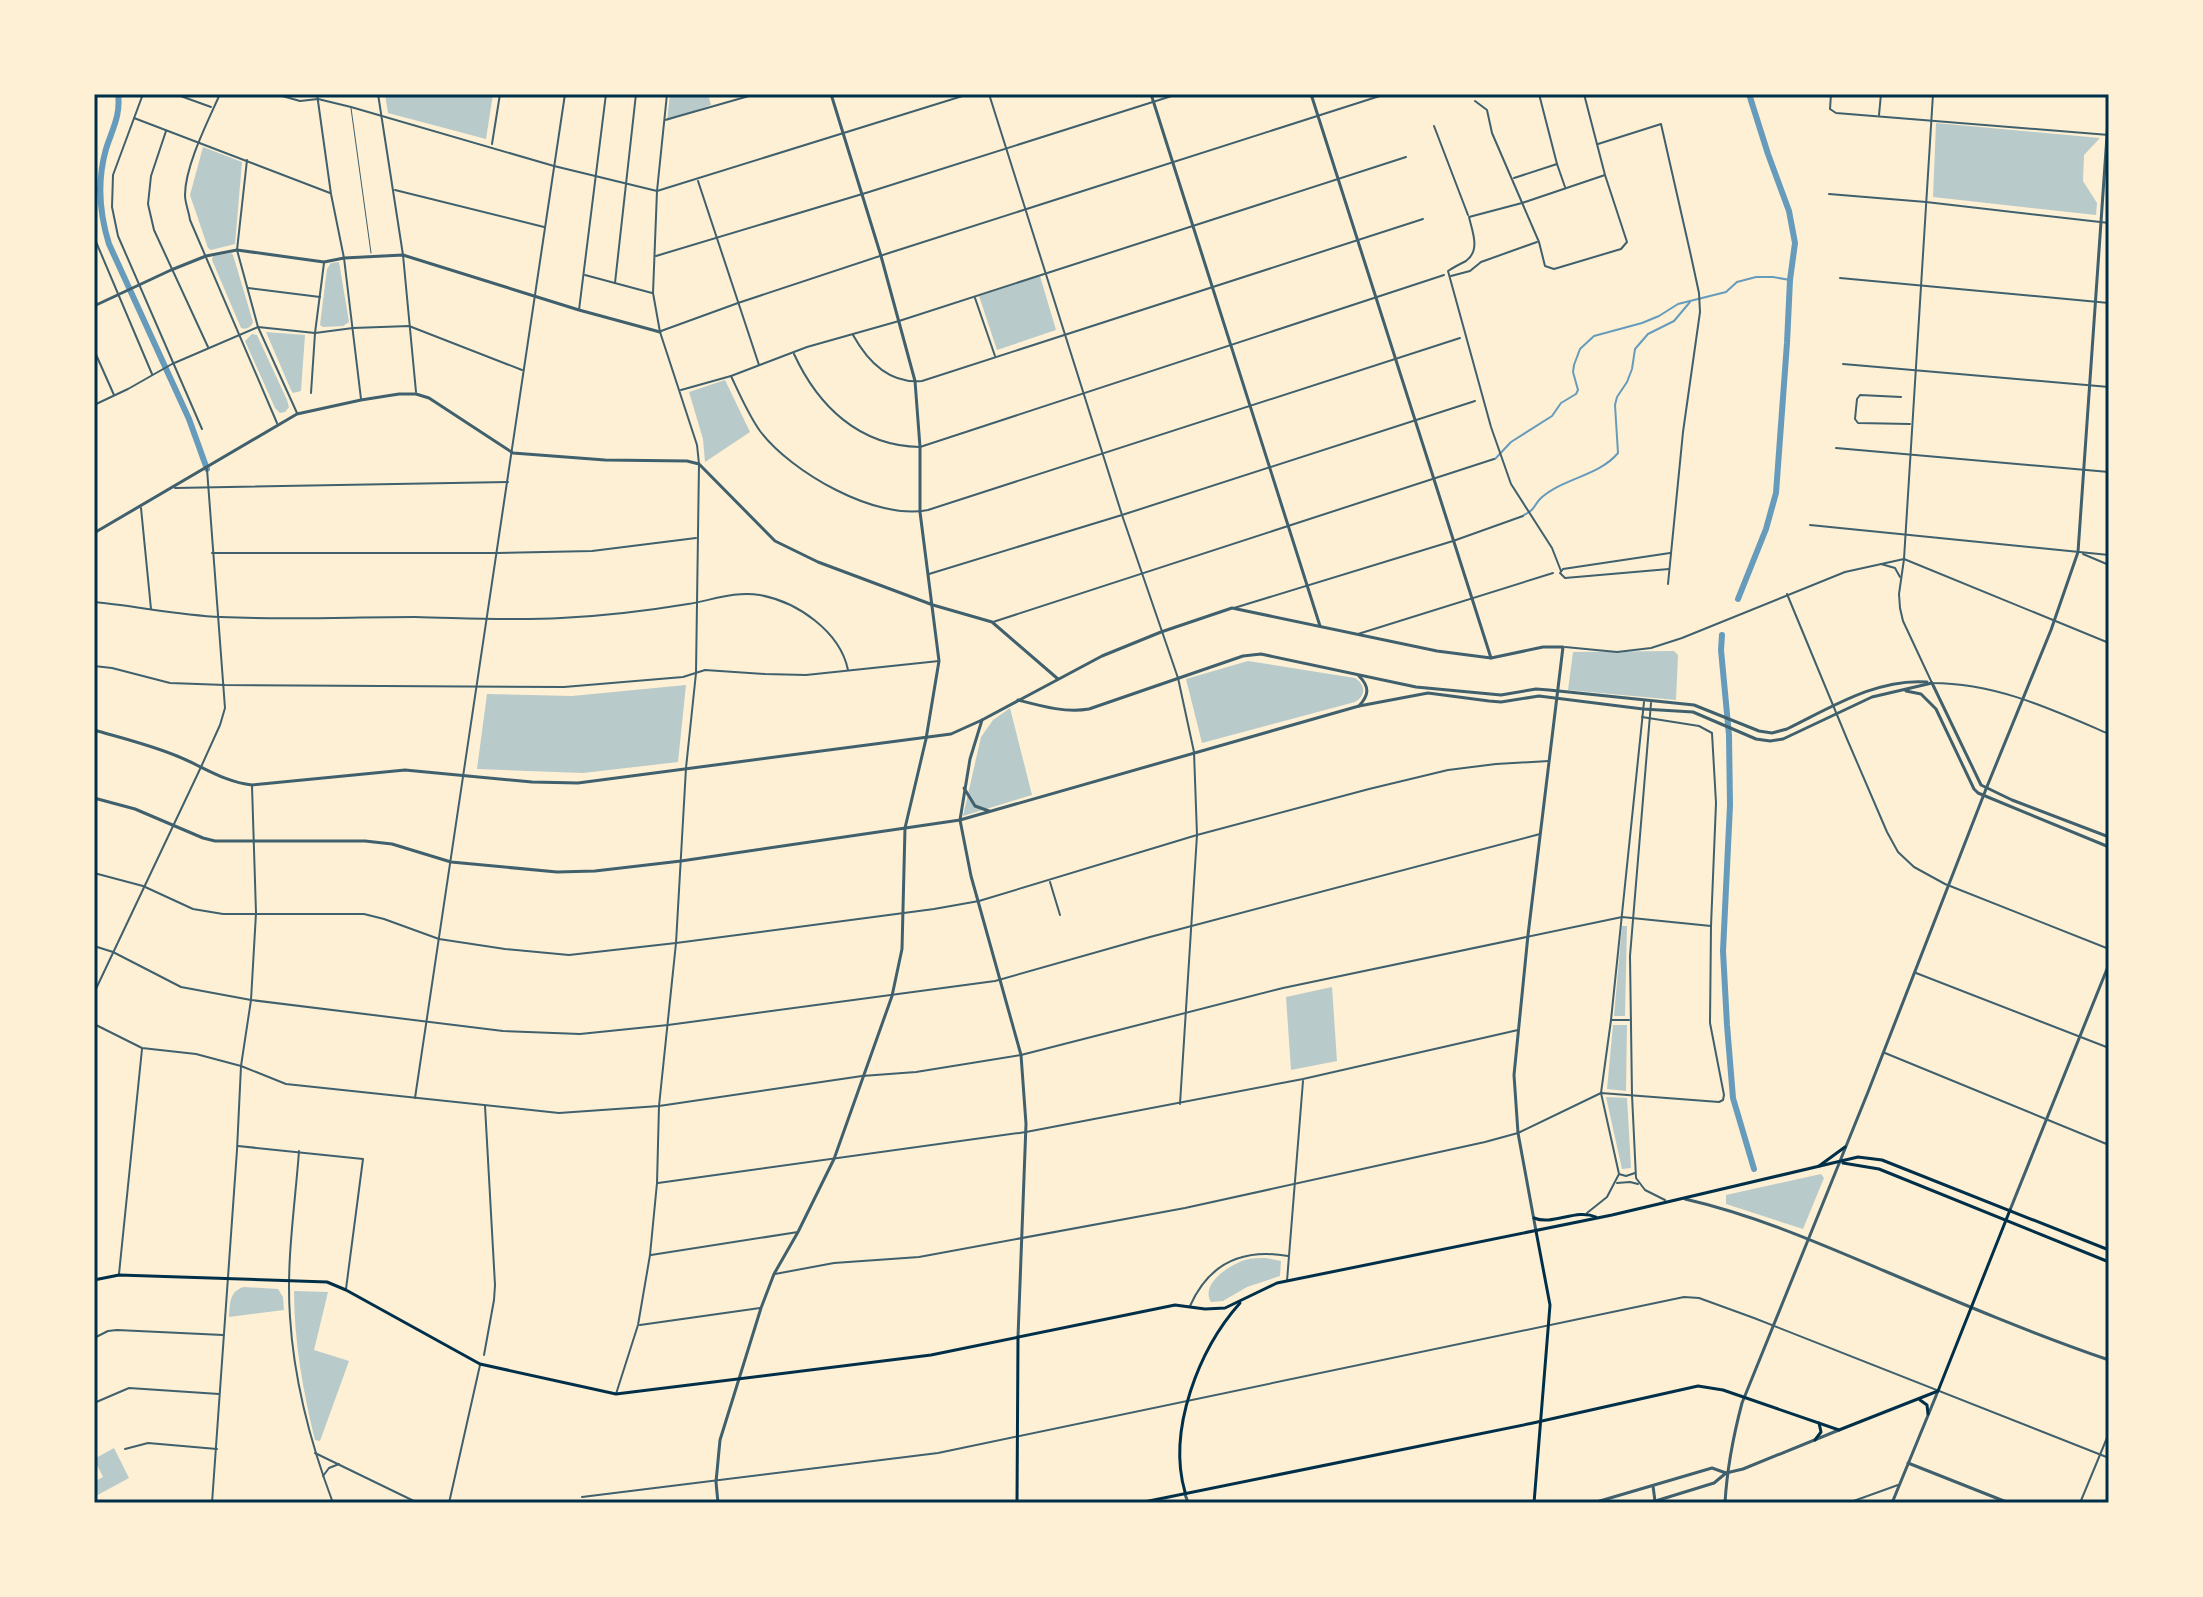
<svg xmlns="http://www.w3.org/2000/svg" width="2203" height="1597" font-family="Roboto,sans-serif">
  <rect width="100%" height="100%" fill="#fdf0d5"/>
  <g fill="#b9caca">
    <polygon points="385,94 493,94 486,139 388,113"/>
    <polygon points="670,94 708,94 711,105 667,121"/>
    <polygon points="1936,123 2100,138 2084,155 2083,181 2097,203 2096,215 1933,197"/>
    <polygon points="203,147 242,162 235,244 211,250 208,248 190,195"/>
    <path d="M231 253 233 255 253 322C251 327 247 330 241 328L212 260 213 256Z"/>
    <polygon points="339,262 349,322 343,326 323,327 320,325 327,269 331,263"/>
    <polygon points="1040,276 1056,330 997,350 979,296"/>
    <polygon points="266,332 305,335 301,391 293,393 291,390"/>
    <polygon points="252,334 257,335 287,400 289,407 285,412 280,413 275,408 245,341"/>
    <polygon points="725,380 750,432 705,462 703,439 689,392"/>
    <polygon points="1674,651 1678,655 1676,700 1568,690 1573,652"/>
    <path d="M1248 661 1355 678C1366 686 1366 695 1355 702L1202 743 1186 679Z"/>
    <polygon points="686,685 678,762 583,773 477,769 487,694 572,696"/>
    <polygon points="1010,708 1032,795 963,816 981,737 993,720"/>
    <polygon points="1622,926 1627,926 1625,1016 1614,1016"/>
    <polygon points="1332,987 1337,1061 1291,1070 1286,997"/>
    <polygon points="1613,1025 1627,1025 1626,1091 1607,1089"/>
    <polygon points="1606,1097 1627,1098 1631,1168 1622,1169"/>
    <polygon points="1821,1174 1824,1178 1803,1229 1726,1204 1726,1195"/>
    <path d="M1266 1258 1281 1261 1280 1276 1247 1287 1223 1301 1211 1302C1200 1284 1229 1265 1245 1260 1252 1258 1259 1258 1266 1258Z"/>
    <path d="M244 1287 278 1289 283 1297 284 1310 229 1317C230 1304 229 1291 244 1287Z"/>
    <path d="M294 1291 328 1292 314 1350 349 1361 320 1441 315 1440C303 1392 294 1340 294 1291Z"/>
    <polygon points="114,1448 129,1478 94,1497 94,1482 103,1477 94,1459"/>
  </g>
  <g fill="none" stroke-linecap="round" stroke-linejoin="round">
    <g stroke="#669bbc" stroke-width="2">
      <polyline points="1495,459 1511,442 1552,416 1561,403 1576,394 1578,390 1573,372 1574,365 1580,349 1594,336 1642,323 1659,316 1678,304 1726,292 1737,282 1756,277 1773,277 1790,280"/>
      <path d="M1524 515C1536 509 1533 506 1541 498 1563 478 1599 476 1618 453L1615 405 1617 397 1627 382 1632 369 1635 349 1648 334 1674 321 1690 302"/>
    </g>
    <g stroke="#669bbc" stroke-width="6">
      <path d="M118 94C121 115 112 130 106 149 97 181 99 212 109 244L189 419 207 469"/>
      <polyline points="1738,599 1766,529 1776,493 1787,343 1790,280 1795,243 1789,211 1768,154 1749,94"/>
      <polyline points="1722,635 1721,650 1729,735 1730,805 1723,951 1727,1025 1733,1098 1754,1169"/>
    </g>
    <polyline stroke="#3f606c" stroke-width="1" points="351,108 371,253"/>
    <g stroke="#3f606c" stroke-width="2">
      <polyline points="143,94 113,175 112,207 118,236 202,429"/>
      <polyline points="175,94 211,107"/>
      <path d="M220 94C208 121 185 166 185 195 185 203 189 212 190 220L277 423"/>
      <polyline points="275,94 300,101 318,99 351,107 554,166 657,191 969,94"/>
      <polyline points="317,94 331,194 344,258 361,399"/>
      <polyline points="378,94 403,255 416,392"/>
      <polyline points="989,94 1122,515 1178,678 1194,752 1197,835 1180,1104"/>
      <polyline points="1539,94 1557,164"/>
      <polyline points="1831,94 1830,109 1836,113 2109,135"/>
      <path d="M1933 94 1904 559 1899 594 1900 608 1903 621 1932 683C1996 683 2051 709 2109 734"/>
      <polyline points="1475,101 1487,110 1492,133 1539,242 1545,266 1554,269 1621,249 1627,242 1605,175 1584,94"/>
      <polyline points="1879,115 1881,94"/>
      <polyline points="134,118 330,193"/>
      <polyline points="665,120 756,94"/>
      <polyline points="1434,126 1468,215"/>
      <polyline points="166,131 151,176 148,204 154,230 208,347"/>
      <polyline points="492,144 500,94"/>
      <polyline points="1598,144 1661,124 1691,256 1699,293 1700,312 1683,432 1668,584"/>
      <polyline points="94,148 94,157"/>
      <polyline points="247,160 237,250 258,327 297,413"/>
      <polyline points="1514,178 1557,164 1565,187"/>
      <polyline points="698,181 759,365"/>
      <polyline points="395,190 544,227"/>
      <polyline points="1829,194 1926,202 2109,223"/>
      <polyline points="94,237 152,374"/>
      <polyline points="656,256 869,192 1178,94"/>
      <polyline points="585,275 652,293"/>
      <polyline points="1451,276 1470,271 1481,262 1537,242"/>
      <polyline points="1840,278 2109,303"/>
      <polyline points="615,283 636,94"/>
      <polyline points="248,288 320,297"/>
      <polyline points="975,298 995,356"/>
      <polyline points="579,310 606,94"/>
      <polyline points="661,331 738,303 889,253 1386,94"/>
      <path d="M853 335C868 362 890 384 922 381L1423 219"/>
      <polyline points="94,350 114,395"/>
      <path d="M794 354C818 406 859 446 920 447L1444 275"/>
      <polyline points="1843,364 2109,387"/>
      <path d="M731 376C740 395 748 414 760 431 791 472 876 521 928 510L1460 338"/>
      <polyline points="681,390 731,376 807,347 899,321 1406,157"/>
      <polyline points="311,393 315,333 324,263"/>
      <polyline points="1901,397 1860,395 1857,399 1855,419 1858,423 1910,424"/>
      <polyline points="94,405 128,389 172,364 258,327 315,333 353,328 409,326 522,370"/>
      <polyline points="1836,448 2109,472"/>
      <polyline points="175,488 508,482"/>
      <polyline points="141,508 151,609"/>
      <polyline points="1810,525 2109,555"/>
      <polyline points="212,553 497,553 592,551 696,538"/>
      <polyline points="2083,554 2109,565"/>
      <polyline points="1881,564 1895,568 1900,577"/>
      <polyline points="1669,569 1565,578 1560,573 1563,569 1670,553"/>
      <path d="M1561 571 1552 548 1511 484 1491 427 1448 271C1454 267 1460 264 1466 261 1481 250 1472 231 1469 217L1522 203 1605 175"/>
      <polyline points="929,574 1122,515 1475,401"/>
      <polyline points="1787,594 1847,739 1887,832 1898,852 1914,867 1945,884 2109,949"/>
      <path d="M94 602C136 606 178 615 221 617 285 620 351 617 415 617 464 618 513 621 561 618 604 616 646 611 688 604 713 600 734 591 760 595 797 602 840 631 848 670"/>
      <polyline points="1234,608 1453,541 1523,516"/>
      <polyline points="993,622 1494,459"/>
      <polyline points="1358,634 1553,573"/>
      <polyline points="1565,647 1617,652 1651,648 1682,638 1845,572 1904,559 2109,643"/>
      <polyline points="94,666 112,668 170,683 225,685 564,687 683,677 705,670 765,674 806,675 939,661"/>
      <polyline points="1651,703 1630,956 1632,1095 1636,1178 1645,1190 1665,1200"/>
      <polyline points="94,873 143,886 193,909 223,914 364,914 384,919 439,939 505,949 569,955 676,943 934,909 979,901 1197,835 1369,789 1448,770 1496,764 1549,761"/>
      <polyline points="1050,882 1060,915"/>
      <polyline points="94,946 113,952 181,987 251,1000 503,1031 580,1034 668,1025 995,981 1150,937 1540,834"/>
      <polyline points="1916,973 2109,1048"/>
      <polyline points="94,993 201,767 220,725 225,708 207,469"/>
      <polyline points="1611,1020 1629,1020"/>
      <polyline points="94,1024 142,1048 196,1054 241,1066 286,1084 559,1113 659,1106 862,1076 916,1072 1021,1055 1283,988 1622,917 1711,926"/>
      <polyline points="1885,1053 2109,1145"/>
      <polyline points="415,1098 565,94"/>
      <polyline points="238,1146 363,1159 346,1289"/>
      <path d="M299 1151C295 1206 286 1262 290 1317 294 1382 310 1442 333 1503"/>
      <polyline points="1619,1174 1626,1176 1635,1173"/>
      <polyline points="658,1183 1026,1132 1303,1079 1518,1030"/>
      <polyline points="1617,1183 1630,1182 1638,1184"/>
      <polyline points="1587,1213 1607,1197 1619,1174 1601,1093 1611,1020 1644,702"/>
      <polyline points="651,1255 798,1232"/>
      <polyline points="119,1274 142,1049"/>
      <polyline points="775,1274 834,1263 919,1257 1185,1208 1485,1142 1518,1133 1601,1093 1719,1102 1723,1100 1724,1095 1710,1023 1711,926 1716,803 1712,733 1699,726 1642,717"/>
      <polyline points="1287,1281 1303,1081"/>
      <path d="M1190 1306C1209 1263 1242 1248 1288 1256"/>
      <polyline points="640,1325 760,1308"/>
      <polyline points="94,1338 108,1331 117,1330 223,1335"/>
      <polyline points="484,1355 494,1300 495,1285 485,1106"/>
      <polyline points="616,1394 638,1325 650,1255 657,1183 659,1106 676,943 686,768 696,673 699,464 697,445 660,332 653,293 657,191 667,94"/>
      <polyline points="94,1403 129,1388 219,1394"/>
      <polyline points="125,1449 148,1443 217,1449"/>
      <polyline points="315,1453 418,1503"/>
      <polyline points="323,1476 329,1468 339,1464"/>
      <polyline points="582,1497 938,1453 1684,1297 1699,1298 1754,1318 2109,1458"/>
      <polyline points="145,1503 156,1501 190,1503"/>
      <polyline points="212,1503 237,1150 241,1066 251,1000 256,913 252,786"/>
      <polyline points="449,1503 480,1365"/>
      <polyline points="1848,1503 1898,1485"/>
      <polyline points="2080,1503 2109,1433"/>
    </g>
    <g stroke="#3f606c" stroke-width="3">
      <polyline points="1151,94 1320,626"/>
      <polyline points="1311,94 1491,658"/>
      <polyline points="94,306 171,270 206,256 237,250 324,262 344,258 403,255 579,310 660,332"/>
      <polyline points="94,533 297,414 361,400 399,394 416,394 429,398 513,453 605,460 687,461 699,464 775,541 818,562 933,605 992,622 1058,679"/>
      <path d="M1359 676C1370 687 1369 695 1359 706"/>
      <polyline points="1932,683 1981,785 2012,800 2109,837"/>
      <polyline points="1906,691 1921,694 1936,709 1974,789 1978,793 2109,847"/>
      <path d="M1018 700C1041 706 1065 713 1089 709L1243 656 1261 654 1416 687 1501 695 1536 689 1549 690 1694 705 1759 731 1772 733 1787 729C1830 708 1877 678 1927 682"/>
      <polyline points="982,720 970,759 960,820 971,876 1021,1055 1026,1124 1018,1337"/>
      <path d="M94 730C122 738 151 745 177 756 202 766 224 782 252 785L405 770 532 782 578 783 951 734 982 720 1102 656 1161 632 1232 608 1437 651 1491 658 1543 647H1563L1528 935 1514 1075 1518 1133 1536 1231"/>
      <polyline points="964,788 975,806 989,811"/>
      <polyline points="94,798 135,809 203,838 215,841 365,841 392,844 451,862 557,872 595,871 681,861 960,820 1359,706 1428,693 1489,701 1501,702 1539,696 1643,709 1693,712 1756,739 1770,741 1783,739 1872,697 1932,683"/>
      <path d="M1685 1199C1755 1215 1821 1244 1887 1272 1960 1303 2033 1334 2109 1360"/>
      <polyline points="2010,1210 2109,964"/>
      <polyline points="1908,1463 2009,1503"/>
      <polyline points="1653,1486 1655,1501"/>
      <polyline points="1185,1494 1188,1503"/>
      <polyline points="718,1503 716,1482 720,1440 761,1308 774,1274 798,1232 834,1159 892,996 902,949 905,828 926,739 939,661 920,512 920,447 915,381 881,256 831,94"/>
      <polyline points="1593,1503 1712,1468 1726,1473"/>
      <polyline points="1649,1503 1714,1483 1726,1473 1743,1469 1839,1430"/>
      <path d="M1725 1503C1727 1468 1733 1437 1742 1403L1868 1092 1986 789 2051 630 2078 552 2109 107"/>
      <polyline points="1892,1503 1938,1391"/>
    </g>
    <g stroke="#003049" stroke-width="3">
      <polyline points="1843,1163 1879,1169 2109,1262"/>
      <polyline points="1819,1166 1845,1147"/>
      <path d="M1534 1218C1553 1226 1576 1208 1596 1217"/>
      <polyline points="94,1280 119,1275 327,1282 346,1290 480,1364 616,1394 931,1355 1175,1305 1205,1309 1225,1308 1277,1283 1612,1215 1858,1157 1882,1160 2109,1250"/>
      <polyline points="1920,1400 1927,1405 1928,1414"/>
      <polyline points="1815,1440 1821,1432 1819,1423"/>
      <path d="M1185 1492C1167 1430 1199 1349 1240 1303"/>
      <polyline points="1017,1503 1018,1337"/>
      <polyline points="1139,1503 1533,1423 1698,1386 1723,1390 1839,1430 1938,1391 2010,1210"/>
      <polyline points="1534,1503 1550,1305 1536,1231"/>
    </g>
  </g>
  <rect width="2203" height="1597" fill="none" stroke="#fdf0d5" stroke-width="192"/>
  <rect x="96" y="96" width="2011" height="1405" fill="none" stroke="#003049" stroke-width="3"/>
</svg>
